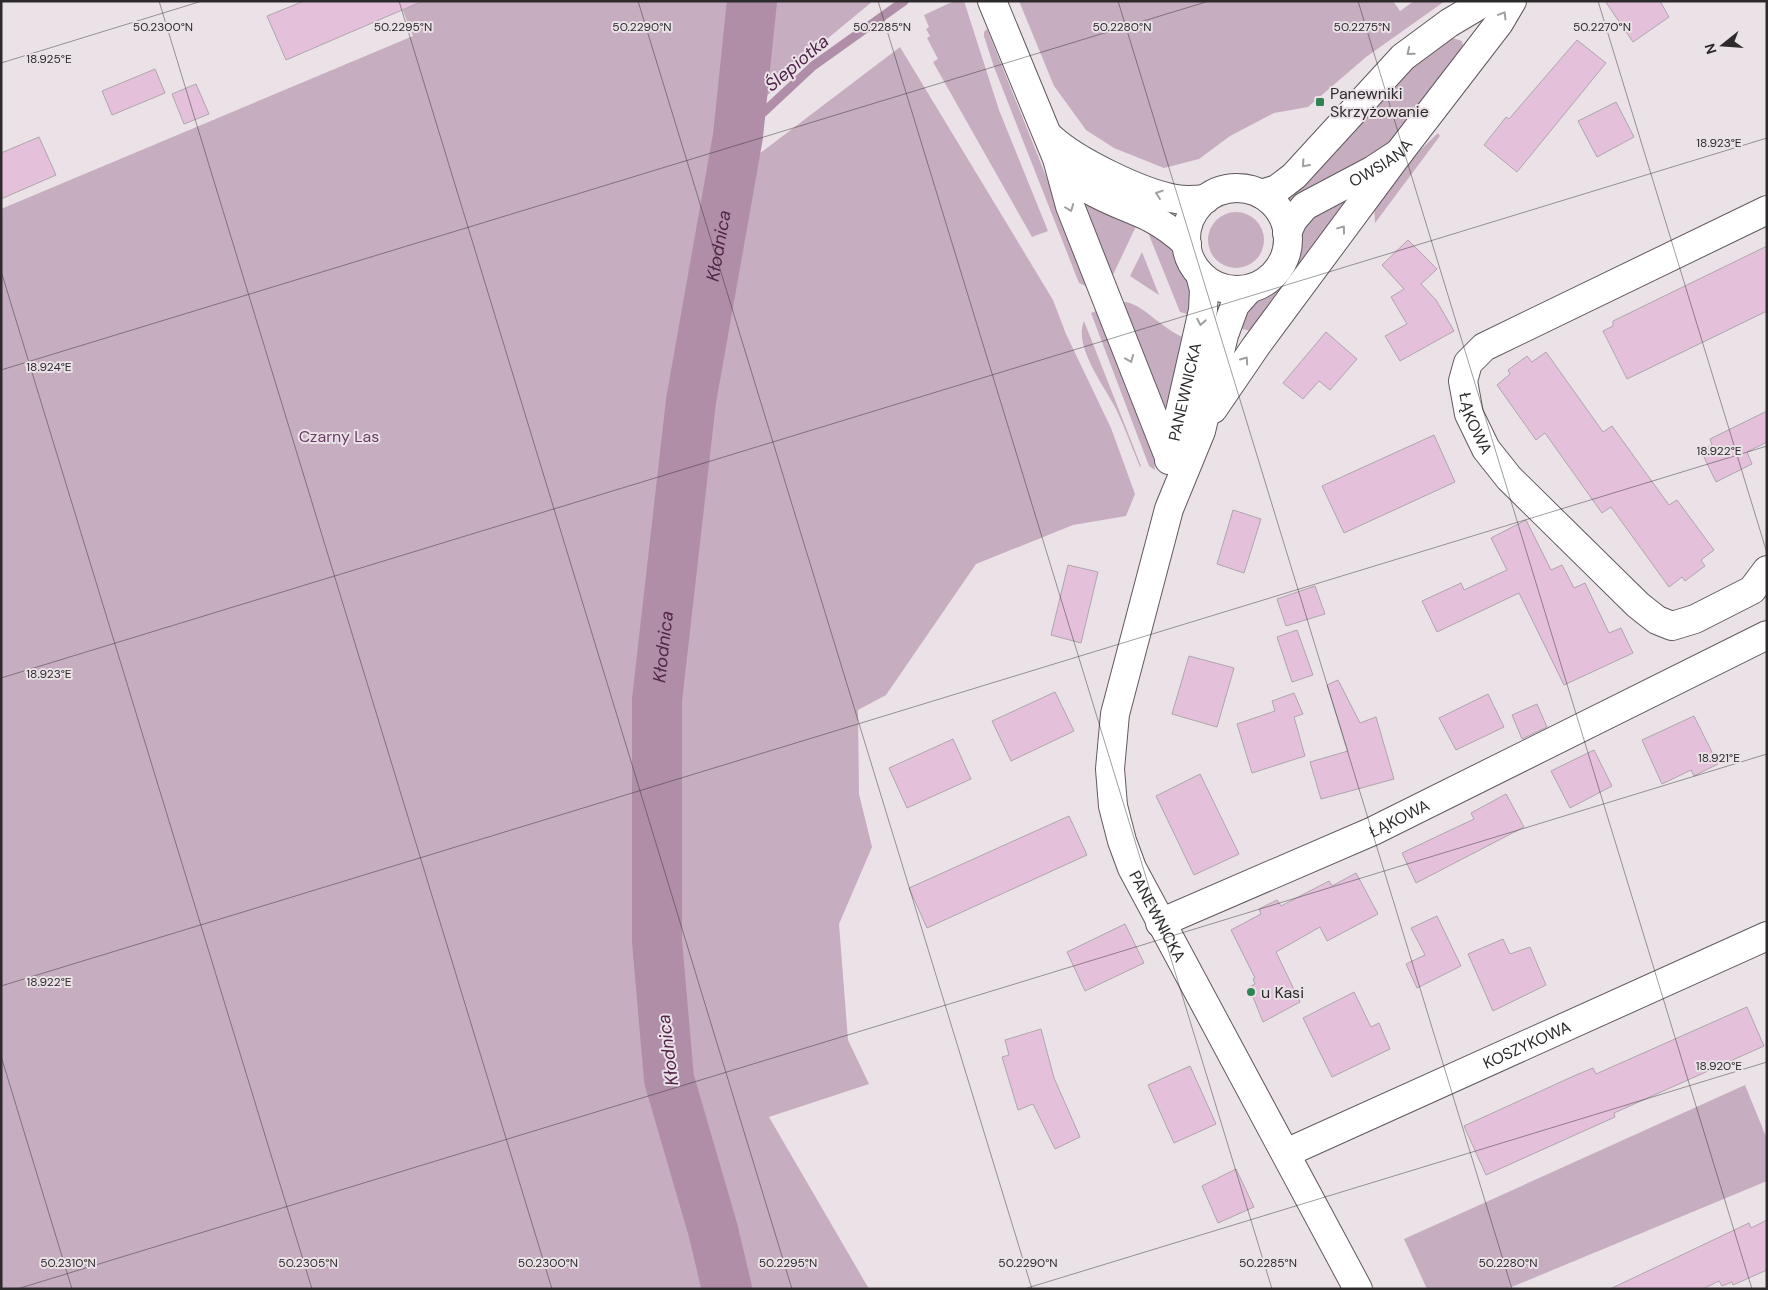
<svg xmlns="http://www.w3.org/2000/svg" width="1768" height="1290" font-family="'DM Sans',sans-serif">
  <rect width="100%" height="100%" fill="#ebe2e8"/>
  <g fill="#c6adbf">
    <polygon points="399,1 742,1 730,136 686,379 650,699 650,942 664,1079 715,1289 1,1289 1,209 413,36"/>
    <polygon points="761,1 873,1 827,39 750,112"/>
    <polygon points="954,1 964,1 999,110 1048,231 1032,237 933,62 938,59 927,38 930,36 926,29 929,27 924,15"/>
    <polygon points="1019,1 1393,1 1400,11 1414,1 1445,1 1366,57 1308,107 1274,113 1230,136 1199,159 1164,168 1114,148 1086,130 1054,86"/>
    <polygon points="987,29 1091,288 1079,283 994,67 984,36 984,32"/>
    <polygon points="1450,37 1462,41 1464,50 1394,144 1289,202 1288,198 1402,73"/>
    <polygon points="900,47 1053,300 1066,334 1111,428 1135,494 1126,516 1073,525 976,564 886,695 858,710 859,794 872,847 839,924 848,1040 869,1084 769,1117 869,1289 733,1289 678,1079 670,941 668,700 730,309 746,164"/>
    <polygon points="1438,133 1440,136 1375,223 1374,205 1401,169"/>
    <path d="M1357 190 1255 332 1234 327C1240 320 1246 310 1253 303 1262 294 1275 291 1284 281 1295 268 1296 253 1300 238 1309 212 1335 203 1357 190Z"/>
    <polygon points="1089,203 1138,222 1111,279 1084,206"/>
    <circle cx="1236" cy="240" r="28"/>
    <polygon points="1152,228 1174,250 1191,289 1193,316 1180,312 1149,235"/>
    <polygon points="1142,252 1159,295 1130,276"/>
    <path d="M1126 302C1146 306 1164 332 1188 339L1169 409 1165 411 1118 303Z"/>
    <polygon points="1099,310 1153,449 1155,470 1149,466 1091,313"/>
    <path d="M1084 321 1141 466 1140 467C1132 448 1125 428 1116 409 1105 387 1073 346 1084 321Z"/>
    <polygon points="1745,1085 1767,1139 1767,1181 1507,1289 1427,1289 1404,1239"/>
  </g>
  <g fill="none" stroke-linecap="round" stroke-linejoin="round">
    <polyline stroke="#b08ea7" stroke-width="9" points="738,136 813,66 904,1"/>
    <path stroke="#b08ea7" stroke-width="50" id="s1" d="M727 1289 713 1230 669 1079 657 941V700L691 401 738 136 752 1"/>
  </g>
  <g fill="#e4c0da" stroke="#aea6ac">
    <polygon points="304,1 423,1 286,60 267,16"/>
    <polygon points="1605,1 1660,1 1669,17 1633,42"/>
    <polygon points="1577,40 1606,63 1517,172 1484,145 1506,117 1509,119"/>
    <polygon points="155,69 165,93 112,115 102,91"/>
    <polygon points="196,84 209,114 184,124 172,94"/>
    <polygon points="1616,102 1634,137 1597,157 1578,121"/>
    <polygon points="39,137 56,175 1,199 1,153"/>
    <polygon points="1408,240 1437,269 1421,284 1436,300 1454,331 1400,361 1385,336 1407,324 1391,297 1404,289 1382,265"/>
    <polygon points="1767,246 1767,311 1627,379 1603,331 1613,326 1613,321"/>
    <polygon points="1326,332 1357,359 1330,390 1319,381 1303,399 1283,383"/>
    <polygon points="1546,352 1603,432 1612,426 1669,505 1677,500 1714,550 1701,560 1705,566 1685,581 1682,577 1669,587 1611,507 1602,513 1545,433 1536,440 1497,385 1510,374 1508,370 1527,356 1532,362"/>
    <polygon points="1767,411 1767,442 1747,452 1752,464 1716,482 1701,451 1712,445 1710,439"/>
    <polygon points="1434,435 1455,482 1344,533 1322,486"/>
    <polygon points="1233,510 1261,519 1244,573 1217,564"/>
    <polygon points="1526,520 1551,570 1562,565 1574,588 1585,583 1609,633 1621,628 1633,653 1564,685 1519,593 1437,632 1422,601 1461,583 1464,590 1507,570 1491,538"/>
    <polygon points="1068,565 1098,572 1081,643 1051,635"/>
    <polygon points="1315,586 1325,614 1286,626 1277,599"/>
    <polygon points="1297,630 1313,675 1292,682 1277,637"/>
    <polygon points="1189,656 1234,668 1217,727 1172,714"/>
    <polygon points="1338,680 1360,723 1376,717 1394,779 1321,799 1310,762 1348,751 1327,685"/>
    <polygon points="1055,692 1074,731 1011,761 992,721"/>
    <polygon points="1294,693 1303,714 1294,717 1305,756 1252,773 1237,724 1275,711 1272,701"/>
    <polygon points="1488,694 1504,727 1456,750 1439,718"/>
    <polygon points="1537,704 1547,727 1522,739 1512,715"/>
    <polygon points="1694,716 1718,764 1694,776 1691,770 1662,784 1642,740"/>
    <polygon points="953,739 971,779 907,808 889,768"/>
    <polygon points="1594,750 1612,786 1570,808 1551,771"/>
    <polygon points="1200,774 1239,854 1194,875 1156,796"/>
    <polygon points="1506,794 1524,827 1416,883 1402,853 1474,819 1471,813"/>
    <polygon points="1069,816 1087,855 927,928 909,888"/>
    <polygon points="1356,873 1378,914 1327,941 1320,927 1276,952 1300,1002 1263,1022 1249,987 1255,984 1253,979 1255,978 1231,930 1261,914 1259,909 1277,900 1281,906 1329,881 1332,886"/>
    <polygon points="1437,916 1461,966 1417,988 1406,964 1425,955 1411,928"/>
    <polygon points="1125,924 1144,963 1085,991 1067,952"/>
    <polygon points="1503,939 1510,954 1530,947 1546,985 1493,1011 1468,954"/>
    <polygon points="1354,992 1371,1027 1379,1023 1390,1049 1332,1077 1303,1018"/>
    <polygon points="1747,1007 1764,1046 1614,1113 1615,1117 1486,1175 1464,1126 1576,1075 1593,1068 1596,1074"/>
    <polygon points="1041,1029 1054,1078 1080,1137 1055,1149 1033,1104 1018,1110 1002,1057 1009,1055 1005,1040"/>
    <polygon points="1190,1066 1216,1124 1174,1143 1148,1085"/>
    <polygon points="1236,1169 1254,1207 1218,1223 1202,1186"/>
    <polygon points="1767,1220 1767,1270 1733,1285 1732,1282 1722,1286 1719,1281 1703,1289 1610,1289 1749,1223 1751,1228"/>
  </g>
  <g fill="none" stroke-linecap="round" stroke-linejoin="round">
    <defs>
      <g id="street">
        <path id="s2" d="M1767 210 1484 347 1468 363 1463 381 1469 414 1486 449 1509 478 1638 605 1657 620 1672 626 1695 619 1752 590 1767 570"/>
        <path id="s3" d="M1160 923 1373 831 1767 635"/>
        <path id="s4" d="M1286 1153 1767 936"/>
      </g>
      <g id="secondary">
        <path d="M992 1 1058 161C1080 193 1115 201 1149 217 1163 224 1175 233 1187 244"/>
        <path d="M1051 138C1076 161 1141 193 1176 199 1186 201 1196 200 1206 199"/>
        <polyline points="1058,162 1070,206 1169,457"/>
        <circle cx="1237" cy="239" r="51"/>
        <polyline points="1261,194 1277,189 1294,176 1403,57 1449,23 1486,1"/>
        <path id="s5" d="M1287 233 1293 220 1305 206 1373 170 1399 153 1499 23 1512 1"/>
        <path id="s6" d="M1249 289 1235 305 1224 335 1201 431 1169 509 1115 714 1110 769 1113 806 1122 841 1132 868 1358 1289"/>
        <polyline points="1213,409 1256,346 1399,153"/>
        <path id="s7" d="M1169 460 1203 310 1204 290 1200 274"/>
      </g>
    </defs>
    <use href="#street" stroke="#61595f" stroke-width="30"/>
    <use href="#secondary" stroke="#61595f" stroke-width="30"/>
    <use href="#street" stroke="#fff" stroke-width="28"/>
    <use href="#secondary" stroke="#fff" stroke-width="28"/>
  </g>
  <defs><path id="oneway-chevron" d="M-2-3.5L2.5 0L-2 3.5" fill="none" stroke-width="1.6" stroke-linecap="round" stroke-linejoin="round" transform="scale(1.25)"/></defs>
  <g stroke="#a09fa0">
    <use href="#oneway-chevron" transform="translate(1503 15) rotate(-59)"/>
    <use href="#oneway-chevron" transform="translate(1410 52) rotate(141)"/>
    <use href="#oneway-chevron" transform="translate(1305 164) rotate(132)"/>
    <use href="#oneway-chevron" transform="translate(1159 194) rotate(-161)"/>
    <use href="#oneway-chevron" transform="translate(1070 208) rotate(69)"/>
    <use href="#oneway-chevron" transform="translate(1342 229) rotate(-53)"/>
    <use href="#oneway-chevron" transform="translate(1201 322) rotate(100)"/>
    <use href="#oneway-chevron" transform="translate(1130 359) rotate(68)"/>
    <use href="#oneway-chevron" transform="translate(1245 360) rotate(-55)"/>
  </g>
  <path fill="none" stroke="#2d2a2c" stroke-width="1" stroke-opacity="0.45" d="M159 1 552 1289M399 1 792 1289M638 1 1032 1289M878 1 1272 1289M1118 1 1512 1289M1358 1 1752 1289M1598 1 1767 553M1 63 202 1M1 271 312 1289M1 370 1209 1M1 678 1767 138M1 986 1767 446M1 1056 72 1289M17 1289 1767 754M1024 1289 1767 1062"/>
  <g fill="#2f8254" stroke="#ebe2e8" stroke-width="2">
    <rect x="1315" y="97" width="10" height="10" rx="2.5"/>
    <circle cx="1251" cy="992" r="5"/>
  </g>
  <g text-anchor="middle" stroke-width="4" stroke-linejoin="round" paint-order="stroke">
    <g font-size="16" fill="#2d2a2c" stroke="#ebe2e8" text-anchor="start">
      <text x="1330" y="99">Panewniki<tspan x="1330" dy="18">Skrzyżowanie</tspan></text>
      <text x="1261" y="998">u Kasi</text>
    </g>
    <g font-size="16" fill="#2d2a2c" stroke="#ebe2e8">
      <text dy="6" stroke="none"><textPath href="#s5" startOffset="120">OWSIANA</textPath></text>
      <text dy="6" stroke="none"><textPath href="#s7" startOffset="70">PANEWNICKA</textPath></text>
      <text dy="6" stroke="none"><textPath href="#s2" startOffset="400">ŁĄKOWA</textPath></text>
      <text dy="6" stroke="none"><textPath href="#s3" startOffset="261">ŁĄKOWA</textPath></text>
      <text dy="6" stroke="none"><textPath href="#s6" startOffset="660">PANEWNICKA</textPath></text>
      <text dy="6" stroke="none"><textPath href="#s4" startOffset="264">KOSZYKOWA</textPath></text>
    </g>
    <g font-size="16" fill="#6b3c61" stroke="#ebe2e8">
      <text x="339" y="442">Czarny Las</text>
    </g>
    <g font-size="18" font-style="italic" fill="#512448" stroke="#ebe2e8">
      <text transform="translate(797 63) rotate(-40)" y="6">Ślepiotka</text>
      <text dy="6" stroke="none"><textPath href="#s1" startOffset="1056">Kłodnica</textPath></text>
      <text dy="6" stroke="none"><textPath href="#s1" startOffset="651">Kłodnica</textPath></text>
      <text transform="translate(668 1050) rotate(-97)" y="6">Kłodnica</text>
    </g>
  </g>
  <g font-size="12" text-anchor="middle" fill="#2d2a2c" stroke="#ebe2e8" stroke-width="4" stroke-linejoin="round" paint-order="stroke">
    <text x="163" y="31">50.2300°N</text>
    <text x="403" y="31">50.2295°N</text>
    <text x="642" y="31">50.2290°N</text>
    <text x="882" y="31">50.2285°N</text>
    <text x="1122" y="31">50.2280°N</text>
    <text x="1362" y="31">50.2275°N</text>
    <text x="1602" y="31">50.2270°N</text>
    <text x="49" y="63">18.925°E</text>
    <text x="1719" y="147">18.923°E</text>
    <text x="49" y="371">18.924°E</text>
    <text x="1719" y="455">18.922°E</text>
    <text x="49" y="678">18.923°E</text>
    <text x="1719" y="762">18.921°E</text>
    <text x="49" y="986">18.922°E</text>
    <text x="1719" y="1070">18.920°E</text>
    <text x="68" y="1267">50.2310°N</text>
    <text x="308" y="1267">50.2305°N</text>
    <text x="548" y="1267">50.2300°N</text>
    <text x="788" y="1267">50.2295°N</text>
    <text x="1028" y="1267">50.2290°N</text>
    <text x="1268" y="1267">50.2285°N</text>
    <text x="1508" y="1267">50.2280°N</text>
  </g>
  <rect width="1768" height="1290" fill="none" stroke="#2d2a2c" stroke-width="5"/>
  <g transform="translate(1723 45) rotate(253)" stroke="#ebe2e8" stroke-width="4" paint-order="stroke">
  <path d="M0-4L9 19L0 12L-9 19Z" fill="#2d2a2c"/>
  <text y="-8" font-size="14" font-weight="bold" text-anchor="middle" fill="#2d2a2c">N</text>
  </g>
</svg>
